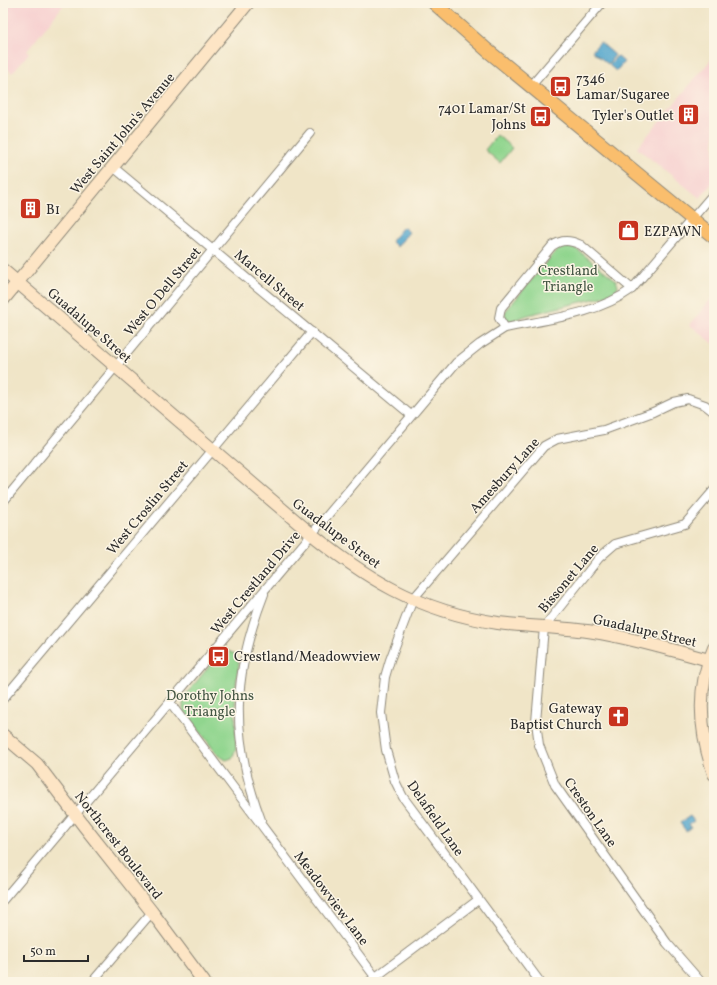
<svg xmlns="http://www.w3.org/2000/svg" width="717" height="985" font-family="Vollkorn,serif">
  <rect width="100%" height="100%" fill="#fcf5e5"/>
  <filter id="ink" filterUnits="userSpaceOnUse"><feTurbulence type="fractalNoise" baseFrequency=".025" numOctaves="2"/><feDisplacementMap in="SourceGraphic" scale="8" xChannelSelector="R" yChannelSelector="G"/><feConvolveMatrix kernelMatrix="1 2 1 2 8 2 1 2 1" color-interpolation-filters="sRGB"/></filter>
  <filter id="wash" filterUnits="userSpaceOnUse"><feTurbulence type="fractalNoise" baseFrequency=".012" numOctaves="4" result="noise"/><feDisplacementMap in="SourceGraphic" scale="16" xChannelSelector="R" yChannelSelector="G"/><feGaussianBlur stdDeviation="0.9" result="paint"/><feColorMatrix in="noise" values="0 0 0 0 0 0 0 0 0 0 0 0 0 0 0 0 0 1.4 0 .05"/><feComposite in="paint" operator="in"/></filter>
  <g filter="url(#wash)">
    <rect width="100%" height="100%" fill="#f0e5c7"/>
    <g fill="#f7d0d0">
      <polygon points="3,3 65,3 27,51 29,53 12,73 3,65"/>
      <polygon points="714,56 714,181 700,198 637,148"/>
      <polygon points="714,295 714,344 690,325"/>
    </g>
    <g fill="#90d58e" stroke="#5e805c">
      <polygon points="497,135 512,148 500,163 485,150"/>
      <polygon points="563,246 575,248 616,280 618,286 614,294 528,315 511,321 505,319 505,312 554,253"/>
      <polygon points="228,651 235,654 239,664 235,691 236,749 232,758 226,760 217,754 183,709 183,698 220,653"/>
    </g>
    <g fill="#51a5cc" stroke="#3e687c">
      <polygon points="600,42 615,55 608,64 592,51"/>
      <polygon points="617,56 624,62 616,71 609,65"/>
      <polygon points="403,227 409,232 397,247 391,241"/>
      <polygon points="690,816 694,821 689,824 691,827 686,831 680,823"/>
    </g>
  </g>
  <g filter="url(#ink)">
    <g fill="none" stroke-linecap="round" stroke-linejoin="round">
      <defs>
        <g id="street">
          <polyline points="531,86 602,3"/>
          <polyline points="112,166 411,415"/>
          <path d="M505 328C548 319 596 315 632 289L714 193"/>
          <polyline points="3,502 310,133"/>
          <polyline points="3,699 312,332"/>
          <polyline points="170,703 379,982"/>
          <path d="M261 820C230 737 232 676 264 594"/>
          <path d="M3 900 456 363 480 344 505 328 499 318 501 308 552 246C562 239 570 240 581 245L632 289"/>
          <polyline points="92,982 152,912"/>
          <polyline points="369,982 478,900"/>
          <polyline points="540,982 403,797 395,781 386,750 381,713 385,677 390,660 413,599 544,446 557,439 604,430 653,412 674,402 688,399 705,405 714,412"/>
          <polyline points="701,982 667,943 555,785 539,745 536,722 544,627 599,558 615,544 685,524 714,490"/>
        </g>
        <g id="secondary">
          <path d="M3 270 303 527C364 578 418 611 498 623 530 627 562 627 594 632 633 638 671 650 709 660"/>
          <polyline points="3,300 248,3"/>
          <path d="M714 648C696 688 700 733 714 774"/>
          <polyline points="3,735 37,764 84,826 152,912 204,982"/>
        </g>
        <polyline id="primary" points="434,3 487,50 714,237"/>
      </defs>
      <use href="#street" stroke="#8e8879" stroke-width="10"/>
      <use href="#secondary" stroke="#8e8879" stroke-width="14"/>
      <use href="#primary" stroke="#8e8879" stroke-width="15"/>
      <use href="#street" stroke="#fff" stroke-width="8"/>
      <use href="#secondary" stroke="#fde5c5" stroke-width="12"/>
      <use href="#primary" stroke="#fabe6d" stroke-width="13"/>
    </g>
  </g>
  <defs>
    <symbol id="bus-square" viewBox="-11 -11 22 22"><rect x="-9" y="-9" width="18" height="18" rx="4" fill="#c8321e" stroke="#fcf5e5"/><path d="M-5-6H5V4H4V6H2V4H-2V6H-4V4H-5ZM-3.5-4V0h7V-4ZM-3.5 1.2v1.5H-2V1.2ZM2 1.2v1.5H3.5V1.2Z" fill="#fff"/></symbol>
    <symbol id="building-square" viewBox="-11 -11 22 22"><rect x="-9" y="-9" width="18" height="18" rx="4" fill="#c8321e" stroke="#fcf5e5"/><path d="M-4-6H4V6H1V3H-1V6H-4ZM-2.5-4.3h1.7v1.8h-1.7ZM.8-4.3h1.7v1.8H.8ZM-2.5-1h1.7V.8h-1.7ZM.8-1h1.7V.8H.8Z" fill="#fff"/></symbol>
    <symbol id="shop-square" viewBox="-11 -11 22 22"><rect x="-9" y="-9" width="18" height="18" rx="4" fill="#c8321e" stroke="#fcf5e5"/><path d="M-5-2.5h2.3a2.7 3.5 0 0 1 5.4 0H5L5.5 6h-11ZM-1.5-2.5h3a1.5 2.3 0 0 0-3 0Z" fill="#fff"/></symbol>
    <symbol id="church-square" viewBox="-11 -11 22 22"><rect x="-9" y="-9" width="18" height="18" rx="4" fill="#c8321e" stroke="#fcf5e5"/><path d="M-1.2-6h2.4v3.5h3.3v2.4h-3.3V6h-2.4V-.1h-3.3v-2.4h3.3Z" fill="#fff"/></symbol>
  </defs>
  <g fill-rule="evenodd">
    <use href="#bus-square" x="548" y="74" width="25" height="25"/>
    <use href="#building-square" x="676" y="102" width="25" height="25"/>
    <use href="#bus-square" x="528" y="104" width="25" height="25"/>
    <use href="#building-square" x="18" y="196" width="25" height="25"/>
    <use href="#shop-square" x="616" y="218" width="25" height="25"/>
    <use href="#bus-square" x="206" y="644" width="25" height="25"/>
    <use href="#church-square" x="606" y="704" width="25" height="25"/>
  </g>
  <g text-anchor="middle" stroke-width="3" stroke-linejoin="round" paint-order="stroke">
    <g font-size="14" fill="#2b2b2b" stroke="#fcf5e5" text-anchor="start">
      <text x="576" y="83">7346<tspan x="576" dy="16">Lamar/Sugaree</tspan></text>
      <text x="526" y="113" text-anchor="end">7401 Lamar/St<tspan x="526" dy="16">Johns</tspan></text>
      <text x="674" y="120" text-anchor="end">Tyler's Outlet</text>
      <text x="46" y="214">B1</text>
      <text x="644" y="236">EZPAWN</text>
      <text x="234" y="661">Crestland/Meadowview</text>
      <text x="602" y="713" text-anchor="end">Gateway<tspan x="602" dy="16">Baptist Church</tspan></text>
    </g>
    <g font-size="14" fill="#2b2b2b" stroke="#fcf5e5">
      <text transform="translate(122 133) rotate(-50)" y="5">West Saint John's Avenue</text>
      <text transform="translate(270 280) rotate(40)" y="5">Marcell Street</text>
      <text transform="translate(162 291) rotate(-50)" y="5">West O Dell Street</text>
      <text transform="translate(90 325) rotate(41)" y="5">Guadalupe Street</text>
      <text transform="translate(504 475) rotate(-48)" y="5">Amesbury Lane</text>
      <text transform="translate(147 507) rotate(-50)" y="5">West Croslin Street</text>
      <text transform="translate(337 533) rotate(37)" y="5">Guadalupe Street</text>
      <text transform="translate(568 578) rotate(-50)" y="5">Bissonet Lane</text>
      <text transform="translate(255 582) rotate(-50)" y="5">West Crestland Drive</text>
      <text transform="translate(645 630) rotate(13)" y="5">Guadalupe Street</text>
      <text transform="translate(591 812) rotate(55)" y="5">Creston Lane</text>
      <text transform="translate(436 818) rotate(55)" y="5">Delafield Lane</text>
      <text transform="translate(119 845) rotate(52)" y="5">Northcrest Boulevard</text>
      <text transform="translate(332 898) rotate(53)" y="5">Meadowview Lane</text>
    </g>
    <g font-size="14" fill="#445644" stroke="#fcf5e5">
      <text x="568" y="275">Crestland<tspan x="568" dy="16">Triangle</tspan></text>
      <text x="210" y="700">Dorothy Johns<tspan x="210" dy="16">Triangle</tspan></text>
    </g>
  </g>
  <rect width="717" height="985" fill="none" stroke="#fcf5e5" stroke-width="16"/>
  <path d="M24 955v6h64v-6" fill="none" stroke="#2b2b2b" stroke-width="2"/>
  <text x="30" y="955" font-size="12" fill="#2b2b2b" stroke="#fcf5e5" stroke-width="3" paint-order="stroke">50 m</text>
</svg>
